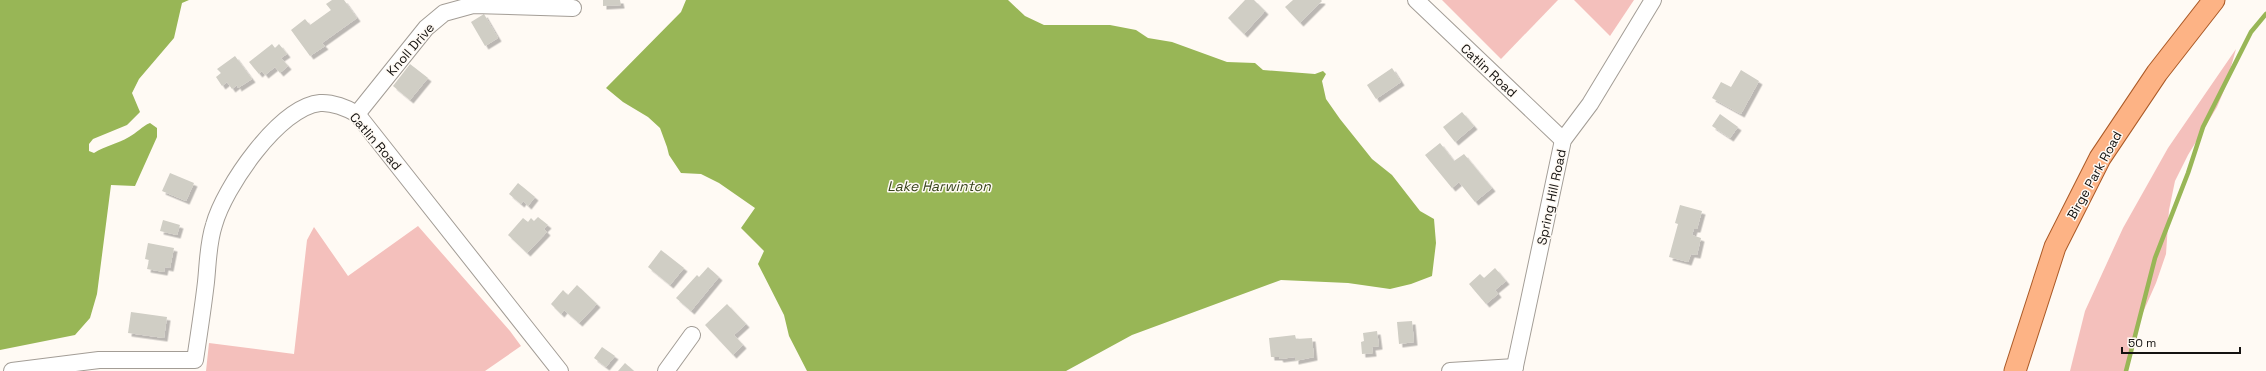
<svg xmlns="http://www.w3.org/2000/svg" width="2266" height="371" font-family="'Space Grotesk',sans-serif">
  <defs>
    <filter id="shadow"><feDropShadow dx="3.5" dy="3.5" stdDeviation="0" flood-color="#0004"/></filter>
  </defs>
  <rect width="100%" height="100%" fill="#fffaf4"/>
  <g fill="#f4c0bc">
    <polygon points="1442,0 1558,0 1501,59"/>
    <polygon points="1574,0 1634,0 1610,36"/>
    <polygon points="2236,49 2225,88 2217,107 2188,155 2175,181 2169,210 2166,254 2156,283 2136,328 2127,371 2070,371 2085,311 2123,228 2168,148"/>
    <polygon points="418,226 510,331 521,346 485,371 206,371 209,343 294,354 307,240 314,227 348,276"/>
  </g>
  <g fill="#98b656">
    <path d="M0 0H189L182 3 174 38 139 79 132 93 140 112 127 125 93 139 89 144V151L94 153C105 146 117 144 129 137 137 133 142 126 150 123L157 128V137L135 186 111 185 97 294 90 318 75 335 0 350Z"/>
    <polygon points="686,0 1008,0 1025,16 1044,25 1110,25 1136,30 1148,38 1172,42 1227,62 1255,63 1263,70 1315,74 1323,71 1326,74 1322,81 1326,99 1340,119 1372,159 1392,175 1420,211 1434,219 1436,243 1432,276 1411,284 1390,289 1348,283 1281,280 1132,335 1066,371 807,371 789,336 784,315 758,264 764,251 741,228 755,208 719,183 701,174 681,173 669,155 667,147 660,128 648,117 623,102 606,88 681,12"/>
  </g>
  <g fill="none" stroke-linecap="round" stroke-linejoin="round">
    <polyline stroke="#98b656" stroke-width="4.5" points="2126,371 2155,258 2188,173 2203,127 2251,32 2266,14"/>
  </g>
  <g fill="#d0cec5" filter="url(#shadow)">
    <polygon points="332,0 344,0 357,18 322,43 325,46 310,56 291,30 305,19 310,25 331,10 326,4"/>
    <polygon points="603,0 620,0 621,5 603,6"/>
    <polygon points="1245,0 1254,0 1265,11 1244,34 1228,18"/>
    <polygon points="1293,0 1321,0 1322,1 1300,23 1285,7"/>
    <polygon points="484,14 498,38 485,46 471,22"/>
    <polygon points="272,44 275,48 279,44 287,54 281,58 288,66 280,73 275,67 265,75 262,71 259,74 249,62"/>
    <polygon points="235,56 252,79 238,88 237,85 232,89 227,82 222,86 216,77 221,73 217,69"/>
    <polygon points="410,64 428,78 410,100 393,86"/>
    <polygon points="1392,68 1401,82 1376,99 1367,85"/>
    <polygon points="1741,70 1759,81 1741,114 1712,98 1721,82 1731,87"/>
    <polygon points="1462,112 1474,126 1455,142 1443,127"/>
    <polygon points="1720,114 1738,127 1730,138 1712,126"/>
    <polygon points="1440,143 1454,161 1464,154 1492,188 1475,202 1459,182 1452,188 1425,155"/>
    <polygon points="170,173 194,183 186,201 162,191"/>
    <polygon points="518,183 535,197 528,206 523,201 521,204 509,194"/>
    <polygon points="1680,205 1702,211 1697,229 1694,229 1692,235 1701,238 1697,255 1691,254 1688,262 1669,257 1678,224 1675,223"/>
    <polygon points="538,217 548,225 544,229 547,232 527,253 508,235 523,218 528,222 531,218 534,221"/>
    <polygon points="163,220 180,225 177,235 160,231"/>
    <polygon points="148,243 174,248 170,268 165,267 164,272 147,269 149,260 145,259"/>
    <polygon points="661,250 684,268 670,285 648,267"/>
    <polygon points="708,267 719,277 691,311 676,298 697,275 699,277"/>
    <polygon points="1495,268 1506,281 1495,290 1498,294 1486,304 1469,284 1480,274 1484,278"/>
    <polygon points="577,285 597,304 579,323 564,310 561,314 551,304 563,290 568,295"/>
    <polygon points="727,304 746,324 734,335 743,345 733,355 705,325"/>
    <polygon points="131,312 167,317 164,338 128,333"/>
    <polygon points="1412,321 1414,342 1399,344 1397,322"/>
    <polygon points="1377,331 1379,346 1372,347 1373,353 1362,354 1361,342 1364,341 1363,333"/>
    <polygon points="1295,335 1296,339 1312,338 1314,357 1295,361 1295,357 1280,359 1279,357 1271,357 1269,338"/>
    <polygon points="602,347 615,356 606,367 594,358"/>
    <polygon points="625,363 634,371 618,371"/>
  </g>
  <g fill="none" stroke-linecap="round" stroke-linejoin="round">
    <defs>
      <g id="minor">
        <polyline points="1416,0 1563,140"/>
        <polyline points="357,114 426,28 444,13 473,5 573,8"/>
        <path d="M12 371 99 360H195C199 334 203 308 206 282 208 263 208 243 214 225 224 188 279 107 320 103 332 102 347 108 357 114L560 371"/>
        <polyline points="666,371 692,335"/>
        <polyline points="1450,371 1515,367"/>
        <polyline points="1514,371 1563,140 1590,104 1653,0"/>
      </g>
      <polyline id="major" points="2015,371 2055,247 2100,158 2157,73 2214,0"/>
    </defs>
    <use href="#minor" stroke="#a39d96" stroke-width="18"/>
    <use href="#major" stroke="#ab5a27" stroke-width="23"/>
    <use href="#minor" stroke="#fff" stroke-width="16"/>
    <use href="#major" stroke="#fdb385" stroke-width="21"/>
  </g>
  <g text-anchor="middle" stroke-width="3" stroke-linejoin="round" paint-order="stroke">
    <g font-size="13" fill="#141210" stroke="#fffaf4">
      <text transform="translate(410 49) rotate(-49)" y="5">Knoll Drive</text>
      <text transform="translate(1489 70) rotate(43)" y="5">Catlin Road</text>
      <text transform="translate(376 141) rotate(49)" y="5">Catlin Road</text>
      <text transform="translate(2094 175) rotate(-61)" y="5">Birge Park Road</text>
      <text transform="translate(1551 197) rotate(-78)" y="5">Spring Hill Road</text>
    </g>
    <g font-size="14" font-style="italic" fill="#37441c" stroke="#fffaf4">
      <text x="939" y="191">Lake Harwinton</text>
    </g>
  </g>
  <path d="M2122 347v6h118v-6" fill="none" stroke="#141210" stroke-width="2"/>
  <text x="2128" y="347" font-size="12" fill="#141210" stroke="#fffaf4" stroke-width="3" paint-order="stroke">50 m</text>
</svg>
